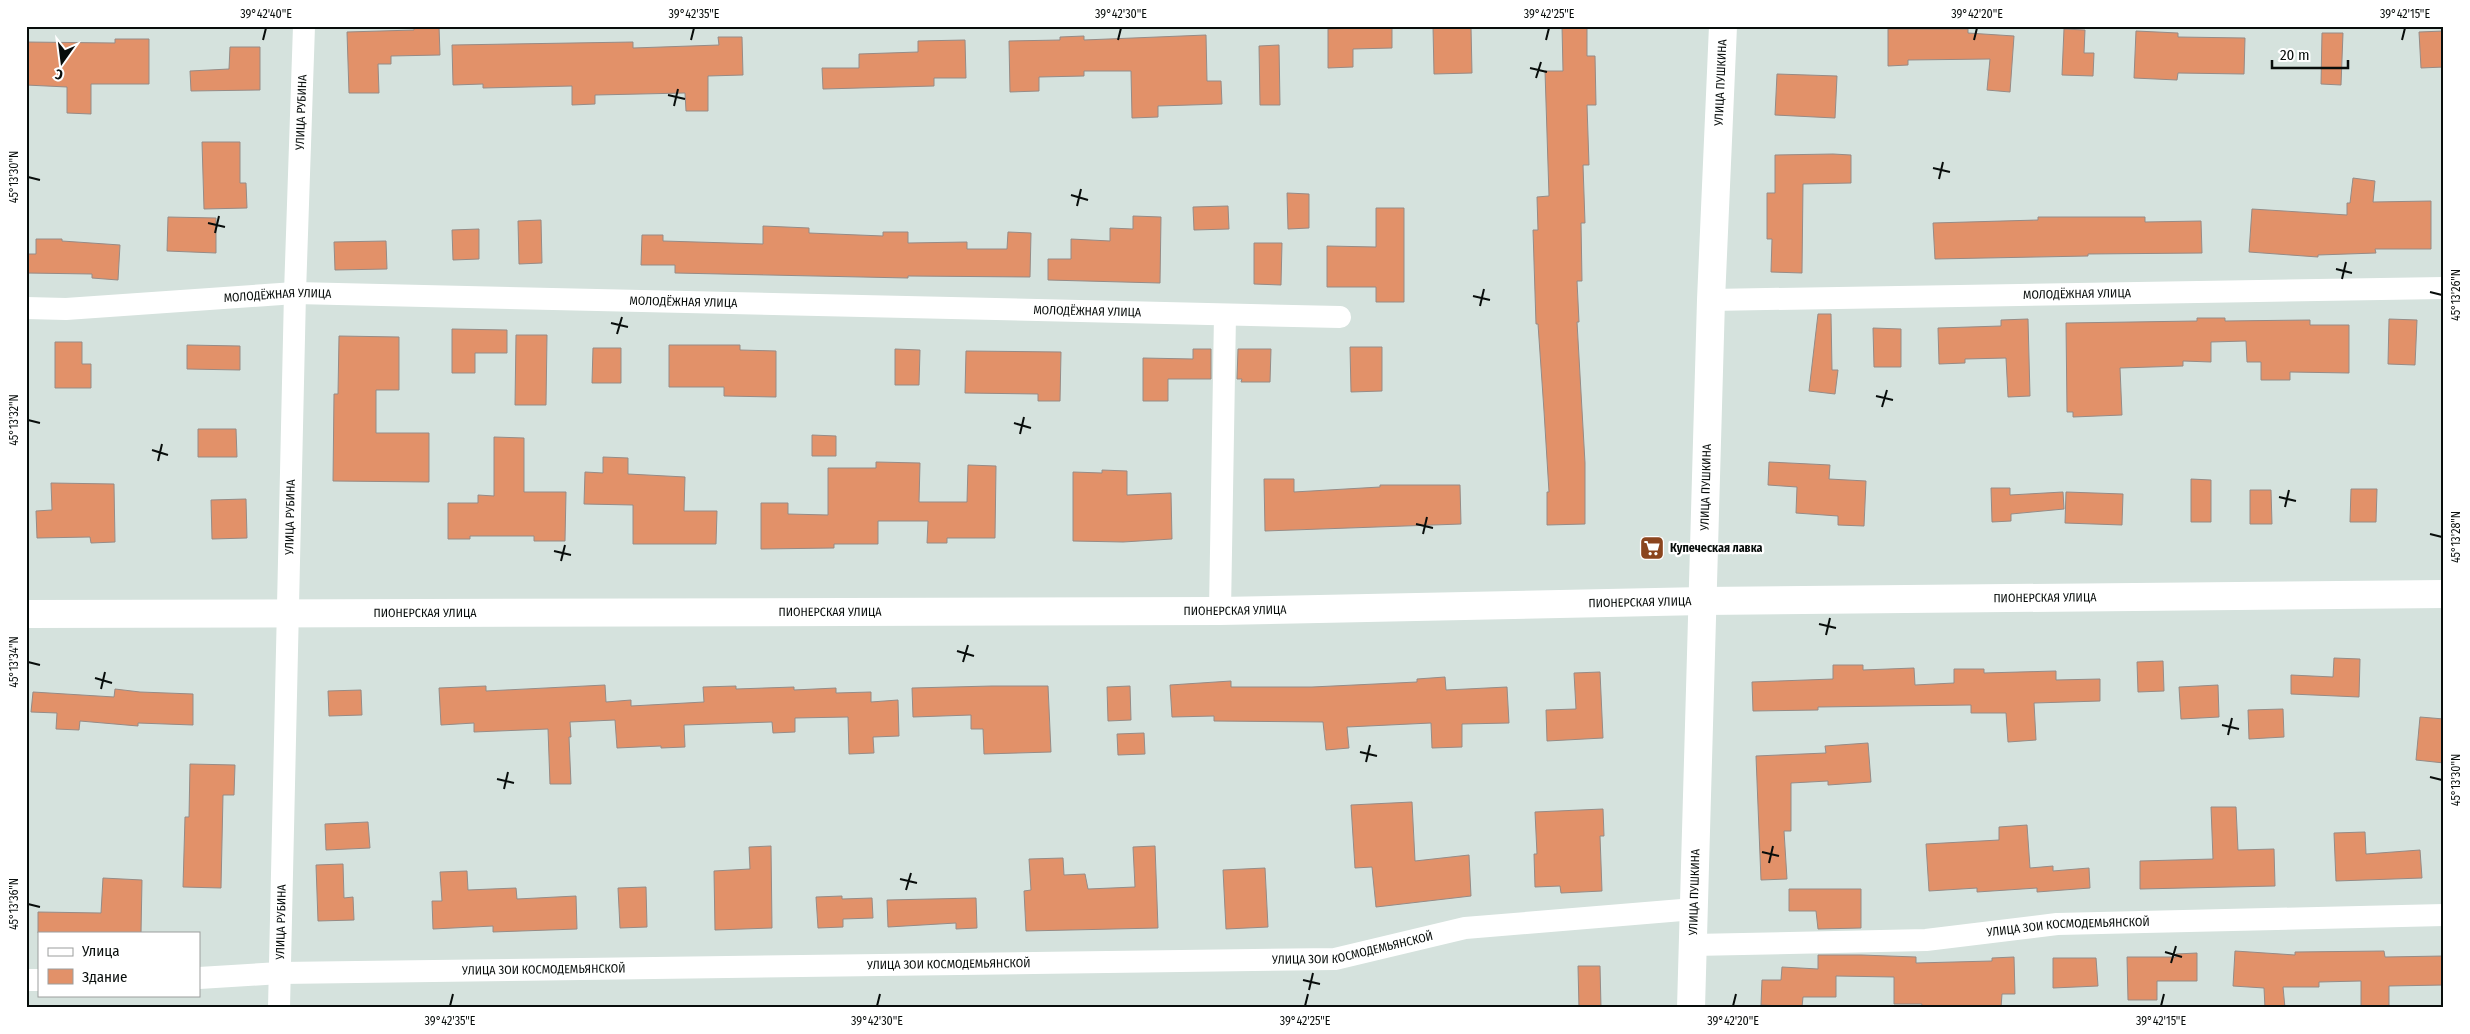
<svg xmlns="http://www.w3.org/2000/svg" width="2470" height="1034" font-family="'Fira Sans Condensed',sans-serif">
  <rect width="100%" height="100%" fill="#d5e2dd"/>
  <g fill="#e29169" stroke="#968b86">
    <polygon points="439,26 440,55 391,56 391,64 378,64 379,93 349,93 347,32 414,30 414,27"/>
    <polygon points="1562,26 1587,26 1587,56 1595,56 1596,105 1587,105 1589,165 1583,165 1585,223 1581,223 1582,281 1577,281 1579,322 1577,322 1585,463 1585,524 1547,525 1547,492 1549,492 1544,411 1538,324 1536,324 1533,230 1538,230 1537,197 1549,196 1545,71 1563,71"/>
    <polygon points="1392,27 1392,48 1353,49 1353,67 1328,68 1328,29"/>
    <polygon points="1433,27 1471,27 1472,73 1434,74"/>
    <polygon points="1888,29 1968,29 1968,33 2014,36 2010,92 1987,90 1990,59 1908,60 1908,65 1888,66"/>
    <polygon points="2064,29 2085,30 2084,53 2094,53 2093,76 2062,75"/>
    <polygon points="2136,31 2178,33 2178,37 2245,38 2244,74 2178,73 2177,80 2134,78"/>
    <polygon points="2444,31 2444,67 2421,68 2419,32"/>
    <polygon points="2322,33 2343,33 2341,85 2321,84"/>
    <polygon points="1206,35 1207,81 1221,81 1222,104 1158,106 1158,117 1132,118 1131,71 1084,71 1084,76 1039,77 1039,91 1010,92 1009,41 1060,40 1060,37 1084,36 1084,40"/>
    <polygon points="718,37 742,37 743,75 708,76 708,111 686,111 685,93 595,95 595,104 572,105 572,86 483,88 483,84 453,85 452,45 633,42 633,48 719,45"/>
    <polygon points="115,39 149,39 149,84 91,84 91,114 67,113 67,87 26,85 26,42 115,43"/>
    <polygon points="965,40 966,78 934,78 934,86 823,89 822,68 859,68 859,54 918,52 918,41"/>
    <polygon points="1279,45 1280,105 1260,105 1259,46"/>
    <polygon points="230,47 260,47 260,90 191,91 190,71 229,69"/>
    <polygon points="1777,74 1837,76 1835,118 1775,115"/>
    <polygon points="202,142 240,142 240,183 246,183 247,208 204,209"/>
    <polygon points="1833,154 1851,155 1851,183 1803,184 1802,273 1771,272 1772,239 1767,239 1767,193 1775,193 1775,155"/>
    <polygon points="2353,178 2375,181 2373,202 2431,201 2431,249 2375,249 2376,253 2318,255 2318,257 2249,252 2252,209 2347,215 2347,203 2350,203"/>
    <polygon points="1287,193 1309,194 1309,228 1288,229"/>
    <polygon points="1228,206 1229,229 1194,230 1193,207"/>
    <polygon points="1376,208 1404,208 1404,302 1376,302 1376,287 1327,287 1327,246 1376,247"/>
    <polygon points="1133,216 1161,217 1160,283 1048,280 1048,259 1071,259 1071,239 1110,241 1110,228 1133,229"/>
    <polygon points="168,217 216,218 216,253 167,251"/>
    <polygon points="2038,217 2145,217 2145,222 2201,221 2202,253 2088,254 2088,256 1935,259 1933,223 2038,220"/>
    <polygon points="541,220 542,263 519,264 518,221"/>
    <polygon points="763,226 809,228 809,233 883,236 883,232 908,232 908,243 967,242 967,249 1007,249 1008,232 1031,233 1030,277 908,276 908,278 675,273 675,265 641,265 642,235 663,235 663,241 763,244"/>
    <polygon points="479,229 479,259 453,260 452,230"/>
    <polygon points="36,239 62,239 62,241 120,245 118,280 92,278 92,274 26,273 26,254 36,254"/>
    <polygon points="386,241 387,269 335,270 334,242"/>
    <polygon points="1254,243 1282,243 1281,285 1254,284"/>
    <polygon points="1818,314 1831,314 1832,370 1838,370 1835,394 1809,391"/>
    <polygon points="2197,318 2225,318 2225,321 2310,320 2310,325 2349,325 2349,373 2290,372 2290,380 2261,380 2261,362 2247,362 2246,341 2211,342 2211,362 2183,361 2183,366 2120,368 2122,415 2073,417 2073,412 2067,412 2066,323 2197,321"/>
    <polygon points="2028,319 2030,396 2008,397 2006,358 1965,359 1965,363 1939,364 1938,328 2001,326 2001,320"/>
    <polygon points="2389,319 2417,320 2415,365 2388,364"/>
    <polygon points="1873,328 1901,329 1901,367 1874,367"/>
    <polygon points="452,329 507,330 507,353 475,353 475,373 452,373"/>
    <polygon points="516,335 547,335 546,405 515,405"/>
    <polygon points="339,336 399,337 399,390 376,390 376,433 429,433 429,482 333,481 334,394 338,394"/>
    <polygon points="55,342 82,342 82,364 91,364 91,388 55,388"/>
    <polygon points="187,345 240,346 240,370 187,369"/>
    <polygon points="669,345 740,345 740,350 776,351 776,397 724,396 724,387 669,387"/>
    <polygon points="1350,347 1382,347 1382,391 1351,392"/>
    <polygon points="593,348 621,348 621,383 592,383"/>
    <polygon points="895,349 920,350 919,385 895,385"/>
    <polygon points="1193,349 1211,349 1211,379 1168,379 1168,401 1143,401 1143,358 1193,359"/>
    <polygon points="1238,349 1271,349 1270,382 1241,382 1242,379 1237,379"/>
    <polygon points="966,351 1061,352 1060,401 1038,401 1038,394 965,393"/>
    <polygon points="198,429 236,429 237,457 198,457"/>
    <polygon points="812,435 836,436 836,456 812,456"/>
    <polygon points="494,437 524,438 524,492 566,492 565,541 534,541 534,536 470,536 470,539 448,539 448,503 478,503 478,495 494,496"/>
    <polygon points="603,457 628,458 628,474 685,477 684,511 717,511 716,544 633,544 633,505 584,504 585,472 603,473"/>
    <polygon points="876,462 920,463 919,502 967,502 968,465 996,466 995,538 947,538 947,543 927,543 928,521 878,521 878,544 834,544 834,548 761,549 761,503 788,503 788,514 828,515 828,468 876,468"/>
    <polygon points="1769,462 1830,465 1829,479 1866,481 1864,526 1838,525 1838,516 1796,513 1797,487 1768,485"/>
    <polygon points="1102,470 1127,471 1127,495 1171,493 1172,539 1123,542 1073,541 1073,472 1102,473"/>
    <polygon points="1264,479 1294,479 1294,492 1380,487 1380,485 1460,485 1461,524 1265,531"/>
    <polygon points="2191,479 2211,480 2211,522 2191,522"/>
    <polygon points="51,483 114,484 115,542 91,543 90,537 37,538 36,511 52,510"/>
    <polygon points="1991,488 2010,488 2010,495 2063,492 2064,509 2011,514 2011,521 1992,522"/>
    <polygon points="2351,489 2377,489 2376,522 2350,522"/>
    <polygon points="2250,490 2271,490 2272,524 2250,524"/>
    <polygon points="2066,492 2123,494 2122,525 2065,523"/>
    <polygon points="246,499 247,538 212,539 211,500"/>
    <polygon points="2334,658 2360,659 2359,697 2291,694 2291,675 2333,677"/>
    <polygon points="2163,661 2164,691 2138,692 2137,662"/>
    <polygon points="1833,665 1863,665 1863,670 1914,668 1915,685 1954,683 1954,669 1984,669 1984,673 2056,671 2056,680 2100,679 2100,701 2034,703 2036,740 2008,742 2006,713 1971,713 1971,705 1818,707 1818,710 1753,711 1752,682 1833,679"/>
    <polygon points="1600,672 1603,738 1547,741 1546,710 1576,709 1574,673"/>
    <polygon points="1445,677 1446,690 1507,687 1509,723 1462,724 1462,747 1432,748 1431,723 1347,727 1349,748 1326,750 1323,722 1214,721 1214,716 1172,717 1170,685 1231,681 1231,687 1312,687 1417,682 1417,679"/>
    <polygon points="605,685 606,702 631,700 631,706 704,702 703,687 736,686 736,689 794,687 794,690 836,688 836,693 871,692 871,702 898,700 899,736 873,737 874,753 849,754 848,717 795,718 795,732 773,733 772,722 684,725 685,747 661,748 661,746 617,748 615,720 570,722 571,737 569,737 571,784 550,784 548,729 474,732 474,723 441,725 439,688 486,686 486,691"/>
    <polygon points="2218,685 2219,717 2181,719 2179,687"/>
    <polygon points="992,686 1048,686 1051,752 984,754 983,729 971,729 971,715 913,717 912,688"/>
    <polygon points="1130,686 1131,720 1108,721 1107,687"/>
    <polygon points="115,689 140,692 193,694 193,725 138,723 138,726 80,721 79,730 56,729 57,713 31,712 33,692 114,697"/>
    <polygon points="361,690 362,715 329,716 328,691"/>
    <polygon points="2283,709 2284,737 2249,739 2248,710"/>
    <polygon points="2420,717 2444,719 2444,763 2416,760"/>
    <polygon points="1144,733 1145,754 1118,755 1117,734"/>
    <polygon points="1868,743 1871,782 1828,785 1828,781 1791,783 1791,831 1784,831 1787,879 1761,880 1756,756 1826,753 1825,746"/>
    <polygon points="190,764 235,765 234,795 223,795 221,888 183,887 185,817 189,817"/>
    <polygon points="1412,802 1415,861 1469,855 1471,896 1376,907 1372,867 1355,868 1351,805"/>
    <polygon points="2211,807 2236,807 2238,850 2274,849 2275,886 2140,889 2140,861 2213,859"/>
    <polygon points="1603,809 1604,836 1600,836 1602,891 1561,893 1560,886 1535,887 1534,854 1537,854 1535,812"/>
    <polygon points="368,822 370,848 326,850 325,824"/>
    <polygon points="2027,825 2030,868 2053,866 2053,871 2089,868 2090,888 2037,892 2037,888 1977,892 1977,888 1929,891 1926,844 1999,840 1999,827"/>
    <polygon points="2365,832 2366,854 2420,850 2422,878 2336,881 2334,833"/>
    <polygon points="771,846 772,928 715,930 714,871 750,869 749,847"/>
    <polygon points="1155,846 1158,928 1026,931 1024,891 1031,890 1029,859 1063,858 1064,875 1085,874 1088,889 1135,887 1133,847"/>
    <polygon points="343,864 344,898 353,897 354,920 318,921 316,865"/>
    <polygon points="1265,868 1268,927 1226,929 1223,870"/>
    <polygon points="467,871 468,890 516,888 517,899 576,896 577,929 493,932 493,926 433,929 432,901 442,901 440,872"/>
    <polygon points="103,878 142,880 141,933 38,933 38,912 101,913"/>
    <polygon points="646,887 647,927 620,928 618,888"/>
    <polygon points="1789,889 1861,889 1861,928 1818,929 1816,911 1789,911"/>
    <polygon points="842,896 842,899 872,898 873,918 843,919 843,927 818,928 816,897"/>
    <polygon points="976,898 977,928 956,929 956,923 888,927 887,900"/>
    <polygon points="2235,951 2295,955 2295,952 2384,951 2385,957 2444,956 2444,985 2389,986 2389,1008 2361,1008 2361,981 2319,982 2319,987 2283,987 2285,1008 2265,1008 2264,988 2233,986"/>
    <polygon points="2197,953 2197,981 2157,981 2157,1000 2128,1000 2127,957 2176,957 2176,954"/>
    <polygon points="1818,955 1861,955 1916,957 1916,963 1992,961 1992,958 2014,957 2015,994 2002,994 2001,1008 1921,1008 1922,1004 1894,1004 1894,977 1836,976 1836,997 1803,997 1802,1007 1761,1005 1762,980 1781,980 1782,967 1818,969"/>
    <polygon points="2053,958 2096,958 2098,986 2053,988"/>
    <polygon points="1578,966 1600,966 1601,1008 1579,1008"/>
  </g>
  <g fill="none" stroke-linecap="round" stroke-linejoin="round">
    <g stroke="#fff" stroke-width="22">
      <path id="s1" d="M1711 300 2444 288"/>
      <path id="s2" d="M26 308 66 309 295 293 1340 317"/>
      <polyline points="1220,611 1225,315"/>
      <path id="s3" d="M1693 945 1926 940 2057 924 2444 915"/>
      <path id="s4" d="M199 978 280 973 1335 959 1465 928 1694 909"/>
      <polyline points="26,980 39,980"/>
      <path id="s5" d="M279 1008 295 293 304 26"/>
    </g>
    <g stroke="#fff" stroke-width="28">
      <path id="s6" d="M26 614 1220 611 1703 601 2444 594"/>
      <path id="s7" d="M1691 1008 1711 300 1723 26"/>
    </g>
  </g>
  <path fill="none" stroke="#080d0b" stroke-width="2" d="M263 40 266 28M691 40 694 28M1118 40 1121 28M1546 40 1549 28M1974 40 1977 28M2402 40 2405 28M1530 68 1547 72M1536 78 1541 62M668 95 685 99M674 106 678 89M1933 168 1950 172M28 177 40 180M1939 179 1943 162M1071 195 1088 200M1077 206 1081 189M208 223 225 227M215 233 219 216M2336 269 2352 273M2342 279 2346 262M2430 292 2442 295M1473 296 1490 300M1480 306 1484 289M611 323 628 327M617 334 622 317M1876 396 1893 400M1882 407 1887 390M28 420 40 423M1014 423 1031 428M1020 434 1024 417M152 450 168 455M158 461 162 444M2279 497 2296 501M2285 507 2289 490M1416 524 1433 528M1423 534 1427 517M2430 534 2442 537M554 551 571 555M561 561 565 545M1819 624 1836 628M1826 635 1830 618M957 651 974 656M28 662 40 665M963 662 968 645M95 678 112 683M101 689 105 672M2222 725 2239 729M2228 735 2232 718M1360 752 1377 756M1366 762 1370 745M2430 777 2442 780M497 779 514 783M504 789 508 772M1762 852 1779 856M1769 863 1773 846M900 879 917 883M906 890 911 873M28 904 40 907M2165 952 2182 957M2171 963 2176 946M1303 980 1320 984M1309 990 1313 973M450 1006 453 994M877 1006 880 994M1305 1006 1308 994M1733 1006 1736 994M2161 1006 2164 994"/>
  <defs>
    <symbol id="supermarket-square" viewBox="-11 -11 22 22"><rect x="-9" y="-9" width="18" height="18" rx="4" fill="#8b451e" stroke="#fff"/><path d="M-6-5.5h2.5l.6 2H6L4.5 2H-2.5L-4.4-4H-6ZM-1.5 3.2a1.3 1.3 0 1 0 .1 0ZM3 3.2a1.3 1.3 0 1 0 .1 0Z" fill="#fff"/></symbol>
  </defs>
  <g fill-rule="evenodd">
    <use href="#supermarket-square" x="1638" y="534" width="28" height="28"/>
  </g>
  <g text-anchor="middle" stroke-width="4.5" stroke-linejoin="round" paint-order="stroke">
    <g font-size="12" fill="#080d0b" stroke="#fff">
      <text dy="4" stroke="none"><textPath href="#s7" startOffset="926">УЛИЦА ПУШКИНА</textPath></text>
      <text dy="4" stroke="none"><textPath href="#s5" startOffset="896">УЛИЦА РУБИНА</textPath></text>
      <text dy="4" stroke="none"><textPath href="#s1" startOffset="366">МОЛОДЁЖНАЯ УЛИЦА</textPath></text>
      <text dy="4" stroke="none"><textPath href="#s2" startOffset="252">МОЛОДЁЖНАЯ УЛИЦА</textPath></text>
      <text dy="4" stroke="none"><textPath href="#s2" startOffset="658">МОЛОДЁЖНАЯ УЛИЦА</textPath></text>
      <text dy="4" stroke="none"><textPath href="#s2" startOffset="1062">МОЛОДЁЖНАЯ УЛИЦА</textPath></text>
      <text dy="4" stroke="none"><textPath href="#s7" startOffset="521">УЛИЦА ПУШКИНА</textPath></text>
      <text dy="4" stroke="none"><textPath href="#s5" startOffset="491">УЛИЦА РУБИНА</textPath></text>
      <text dy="4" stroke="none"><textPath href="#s6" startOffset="2019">ПИОНЕРСКАЯ УЛИЦА</textPath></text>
      <text dy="4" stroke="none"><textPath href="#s6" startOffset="1614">ПИОНЕРСКАЯ УЛИЦА</textPath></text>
      <text dy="4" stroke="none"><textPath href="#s6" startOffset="1209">ПИОНЕРСКАЯ УЛИЦА</textPath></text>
      <text dy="4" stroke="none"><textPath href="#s6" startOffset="804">ПИОНЕРСКАЯ УЛИЦА</textPath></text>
      <text dy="4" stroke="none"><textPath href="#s6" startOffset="399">ПИОНЕРСКАЯ УЛИЦА</textPath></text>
      <text dy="4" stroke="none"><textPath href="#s7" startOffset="116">УЛИЦА ПУШКИНА</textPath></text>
      <text dy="4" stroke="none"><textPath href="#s5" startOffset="86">УЛИЦА РУБИНА</textPath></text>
      <text dy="4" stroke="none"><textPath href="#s3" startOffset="376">УЛИЦА ЗОИ КОСМОДЕМЬЯНСКОЙ</textPath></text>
      <text dy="4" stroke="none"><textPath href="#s4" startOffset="1155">УЛИЦА ЗОИ КОСМОДЕМЬЯНСКОЙ</textPath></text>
      <text dy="4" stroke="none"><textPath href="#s4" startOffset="750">УЛИЦА ЗОИ КОСМОДЕМЬЯНСКОЙ</textPath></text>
      <text dy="4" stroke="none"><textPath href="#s4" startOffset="345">УЛИЦА ЗОИ КОСМОДЕМЬЯНСКОЙ</textPath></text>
    </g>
    <g font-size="12" font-weight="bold" fill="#080d0b" stroke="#fff" text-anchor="start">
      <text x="1670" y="552">Купеческая лавка</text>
    </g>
  </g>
  <rect width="2470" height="1034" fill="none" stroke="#ffffff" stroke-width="55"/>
  <rect x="38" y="932" width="162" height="65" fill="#ffffff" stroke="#9c9e9d"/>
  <rect x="48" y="948" width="25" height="8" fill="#ffffff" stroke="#9c9e9d"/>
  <text x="82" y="956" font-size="15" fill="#080d0b">Улица</text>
  <rect x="48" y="969" width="25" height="15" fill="#e29169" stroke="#9c9e9d"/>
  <text x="82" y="982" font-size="15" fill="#080d0b">Здание</text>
  <g transform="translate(62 62) rotate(194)" stroke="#ffffff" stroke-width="4" paint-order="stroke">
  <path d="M0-4L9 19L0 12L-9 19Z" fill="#080d0b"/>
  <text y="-8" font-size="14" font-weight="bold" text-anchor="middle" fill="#080d0b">С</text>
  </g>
  <path d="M2272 60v8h76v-8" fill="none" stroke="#080d0b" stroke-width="2.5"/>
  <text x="2280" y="60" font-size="15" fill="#080d0b" stroke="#ffffff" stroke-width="4" paint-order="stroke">20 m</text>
  <rect x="28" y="28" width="2414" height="978" fill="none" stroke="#080d0b" stroke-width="2"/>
  <g font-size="12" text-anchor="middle" fill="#080d0b">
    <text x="266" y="18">39°42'40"E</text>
    <text x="694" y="18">39°42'35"E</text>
    <text x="1121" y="18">39°42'30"E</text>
    <text x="1549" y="18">39°42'25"E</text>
    <text x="1977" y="18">39°42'20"E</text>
    <text x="2405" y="18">39°42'15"E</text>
    <text transform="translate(14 177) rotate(-90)" y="4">45°13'30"N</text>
    <text transform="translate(2456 295) rotate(-90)" y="4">45°13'26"N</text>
    <text transform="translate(14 420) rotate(-90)" y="4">45°13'32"N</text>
    <text transform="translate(2456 537) rotate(-90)" y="4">45°13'28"N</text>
    <text transform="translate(14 662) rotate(-90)" y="4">45°13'34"N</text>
    <text transform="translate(2456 780) rotate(-90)" y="4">45°13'30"N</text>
    <text transform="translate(14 904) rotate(-90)" y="4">45°13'36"N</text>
    <text x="450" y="1025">39°42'35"E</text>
    <text x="877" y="1025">39°42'30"E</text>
    <text x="1305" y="1025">39°42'25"E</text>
    <text x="1733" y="1025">39°42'20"E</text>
    <text x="2161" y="1025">39°42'15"E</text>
  </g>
</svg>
